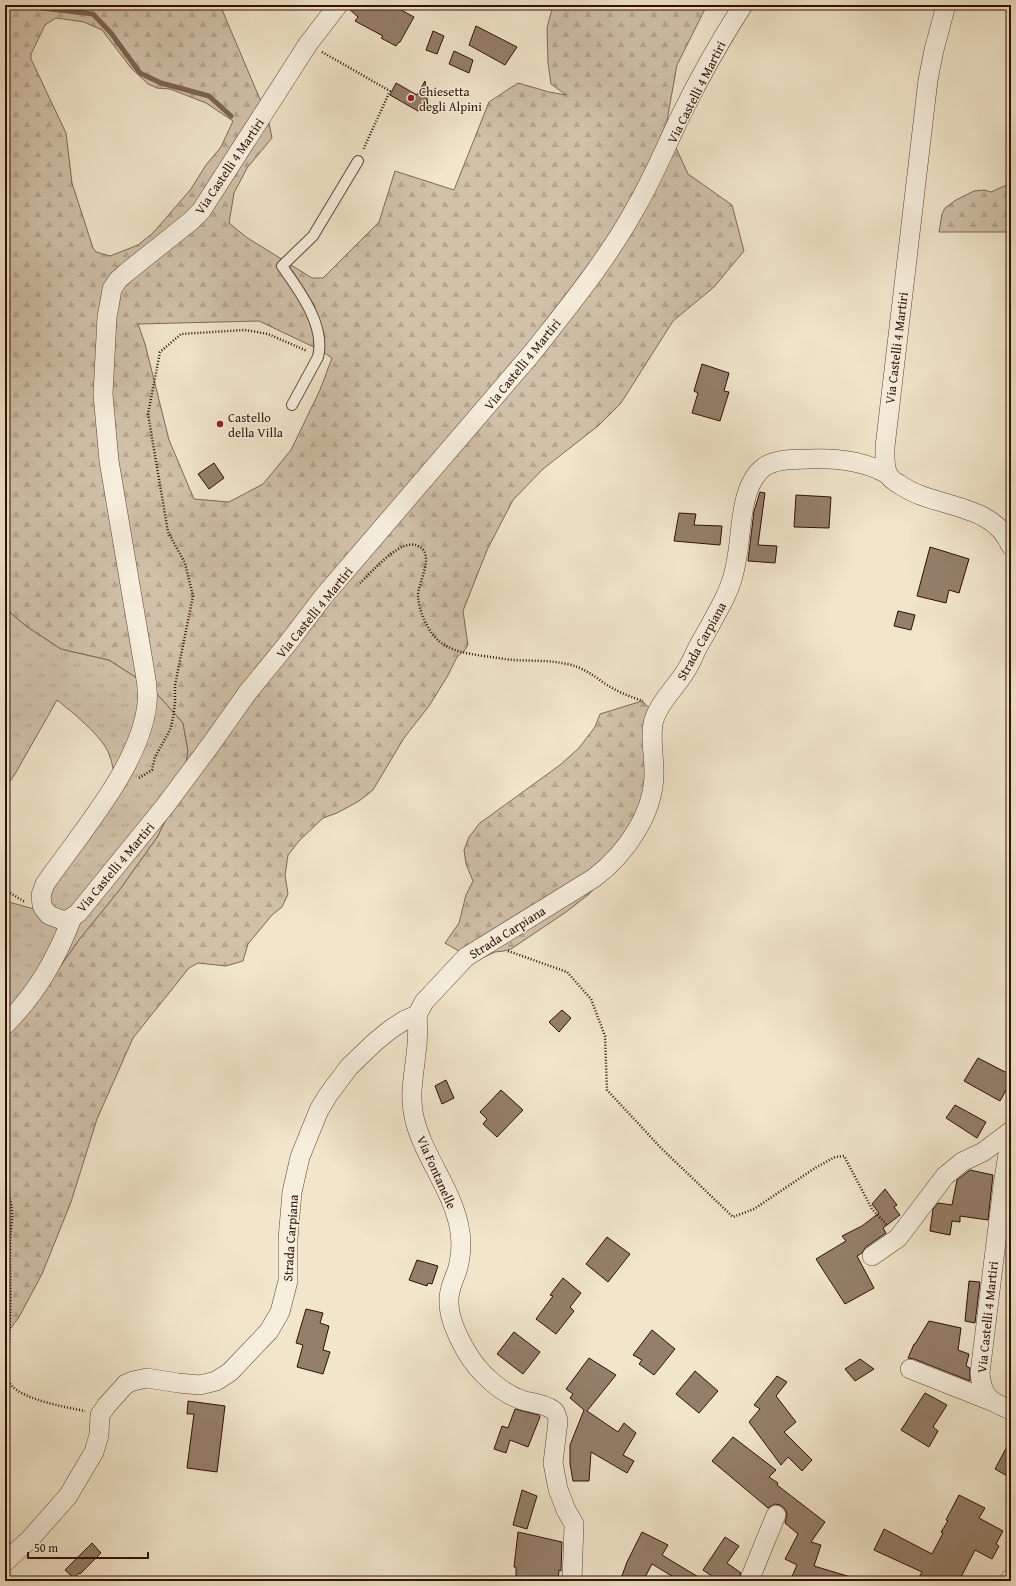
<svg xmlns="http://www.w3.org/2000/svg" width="1016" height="1586" font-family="'Gentium Book Plus',serif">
  <defs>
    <pattern id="grass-tufts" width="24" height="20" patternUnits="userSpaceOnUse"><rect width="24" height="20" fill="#d0c1a8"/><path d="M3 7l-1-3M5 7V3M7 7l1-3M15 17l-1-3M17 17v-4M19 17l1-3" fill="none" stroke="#b3a58f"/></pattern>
    <pattern id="forest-firs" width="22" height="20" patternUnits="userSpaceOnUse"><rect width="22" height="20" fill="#d0c1a8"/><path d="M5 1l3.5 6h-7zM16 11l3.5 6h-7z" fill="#b3a58f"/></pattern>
  </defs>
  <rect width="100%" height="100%" fill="#f1e6ca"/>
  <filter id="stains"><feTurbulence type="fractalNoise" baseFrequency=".005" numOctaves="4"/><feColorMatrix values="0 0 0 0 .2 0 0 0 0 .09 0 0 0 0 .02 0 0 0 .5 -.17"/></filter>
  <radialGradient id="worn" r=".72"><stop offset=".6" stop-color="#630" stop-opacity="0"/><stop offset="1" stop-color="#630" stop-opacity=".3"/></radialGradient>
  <path fill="url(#grass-tufts)" stroke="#806856" d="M5 608 26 626 61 649 109 660 151 687 183 723 188 751 183 783 158 836 121 888 79 940 53 977 5 1011V901L34 909 116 785C114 775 113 764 109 754 103 737 71 711 57 700L15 774 5 788Z"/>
  <g fill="url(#forest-firs)" stroke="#806856" fill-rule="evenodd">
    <path d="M5 5H220L268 118 272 138 247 168 234 193 229 223 246 237 312 278H323L379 222 395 171 454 190 489 102 518 83 549 92 566 95 551 84 548 63 547 28 553 5H707L677 65 666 126 688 174 732 205 744 251 714 287 673 321 621 403 598 426 543 469 513 500 487 550 463 611 468 645 464 651 457 657 447 677 429 706 404 738 373 790 359 801 337 813 323 818 299 841 288 855 285 875 288 894 282 907 272 915 248 944 243 961 226 966 198 963 189 968 133 1038 97 1119 71 1202 42 1274 19 1317 5 1336V1011L53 977 79 940 121 888 158 836 183 783 188 751 183 723 151 687 109 660 61 649 26 626 5 608ZM56 18 84 22 102 30 131 68 148 84 157 88 170 89 206 103 233 121 221 147 206 165 191 189 153 233 138 245 110 256 96 252 93 248 72 183 66 133 31 59V54L45 25ZM259 321 320 350 332 358 320 390 291 450 263 484 229 502 194 499 169 440 145 344 138 324Z"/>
    <polygon points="1011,183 1011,232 939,232 942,214 945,208 956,200 974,191 984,190 991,192"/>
    <polygon points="642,701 658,716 631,852 588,895 566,912 511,949 504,951 495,952 476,961 445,943 459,923 466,895 473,881 466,864 464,850 469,837 480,823 560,765 579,748 595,727 600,714"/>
  </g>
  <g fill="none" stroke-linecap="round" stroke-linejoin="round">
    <polyline stroke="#7c6452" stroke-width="5" points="38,5 42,8 93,14 111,33 140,73 161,83 209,96 231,116"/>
  </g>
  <g fill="#947f6a" stroke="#2f0f03">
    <polygon points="349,5 392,5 414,17 400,42 399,42 396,46 381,38 383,36 355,21 358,17 348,8"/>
    <polygon points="476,26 517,47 505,65 469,45"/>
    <polygon points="433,31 444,36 437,54 426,50"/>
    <polygon points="454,51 473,60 469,73 449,64"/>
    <polygon points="425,81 428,107 418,111 390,95 396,83 417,95"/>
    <polygon points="702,364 729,373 724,391 729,392 720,421 692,413 698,393 694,391"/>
    <polygon points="214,463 224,478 209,489 198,474"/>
    <polygon points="760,492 765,493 758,545 777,546 775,563 748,561 754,511"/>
    <polygon points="796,495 831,497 829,528 794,527"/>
    <polygon points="679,513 696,514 694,525 722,526 720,545 674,541"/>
    <polygon points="930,547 969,559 959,593 949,590 946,603 917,596"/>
    <polygon points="898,611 915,615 911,630 894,626"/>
    <polygon points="562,1010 571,1018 559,1032 549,1022"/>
    <polygon points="978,1058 1011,1075 1011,1081 1000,1101 964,1081"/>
    <polygon points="446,1080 454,1098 442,1104 435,1086"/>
    <polygon points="501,1090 523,1110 497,1137 483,1124 487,1119 480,1112"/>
    <polygon points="955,1105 986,1122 977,1138 946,1118"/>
    <polygon points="970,1170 993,1175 988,1220 960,1216 960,1222 952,1221 950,1235 930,1231 933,1209 938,1203 952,1205 957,1180"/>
    <polygon points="885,1189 897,1205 894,1207 900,1215 883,1228 886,1233 866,1247 862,1253 857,1256 874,1288 845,1304 816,1259 846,1241 842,1236 862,1226 879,1213 872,1204"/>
    <polygon points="607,1237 630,1254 608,1282 586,1264"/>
    <polygon points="417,1260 438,1266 432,1284 428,1283 427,1286 409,1280"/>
    <polygon points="563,1278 581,1293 570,1307 574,1311 556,1334 536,1319 553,1296 550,1295"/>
    <polygon points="969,1281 980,1282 975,1323 965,1321"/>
    <polygon points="306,1309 323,1313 320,1323 329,1326 323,1350 330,1352 323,1374 297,1367 303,1345 296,1343"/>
    <polygon points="929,1321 961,1328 958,1350 969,1354 966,1366 970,1368 970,1381 914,1359 908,1358 914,1344 915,1344"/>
    <polygon points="652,1330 675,1349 654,1375 639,1364 642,1360 633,1355"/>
    <polygon points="514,1332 540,1352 523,1374 497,1354"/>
    <polygon points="589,1358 616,1375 587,1411 618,1432 624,1423 636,1433 623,1455 634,1461 627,1473 591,1452 589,1481 573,1481 570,1464 570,1445 584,1410 570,1398 573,1394 566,1389"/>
    <polygon points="860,1359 874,1369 855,1381 845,1369"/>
    <polygon points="695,1371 718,1391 699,1413 676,1394"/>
    <polygon points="777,1376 787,1382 776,1396 796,1422 784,1432 812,1460 802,1471 788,1457 781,1465 749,1422 760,1409 754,1405"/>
    <polygon points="925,1393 947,1405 933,1427 938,1431 929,1447 901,1430"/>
    <polygon points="188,1401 225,1406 217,1472 187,1468 194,1414 187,1414"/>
    <polygon points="515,1409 539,1415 540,1417 528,1447 510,1440 506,1453 494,1449 502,1426 508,1428"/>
    <polygon points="733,1437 776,1470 769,1477 778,1483 777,1485 825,1522 811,1542 821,1545 814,1566 854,1578 853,1581 790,1581 797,1565 785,1559 798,1534 785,1523 787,1514 785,1509 780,1505 775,1504 768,1508 712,1461"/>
    <polygon points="1011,1439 1011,1478 995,1469"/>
    <polygon points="522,1490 537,1496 527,1529 513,1525"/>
    <polygon points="959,1495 985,1508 979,1518 1003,1531 996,1544 999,1546 992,1559 975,1550 959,1581 917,1581 922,1572 874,1550 884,1529 932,1554 943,1533 941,1532 948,1521 946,1520"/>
    <polygon points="518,1532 562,1542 561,1571 559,1570 558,1581 516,1581 516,1567 514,1567"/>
    <polygon points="642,1532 668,1545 662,1555 705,1581 680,1581 652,1564 643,1581 620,1581 627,1562"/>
    <polygon points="725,1537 739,1546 727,1563 741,1573 738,1581 719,1581 703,1570"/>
    <polygon points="92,1543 101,1553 80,1574 79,1573 74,1578 65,1570"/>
  </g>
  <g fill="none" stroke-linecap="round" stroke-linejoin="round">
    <defs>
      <path id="service" d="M292 405 318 357C326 326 299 290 282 266L313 236 358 161"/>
      <g id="minor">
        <path d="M338 5 308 44 201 211 191 221 127 272 118 280 112 289 110 301 107 317 103 394 109 461 145 673C147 683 148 694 147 704 140 766 80 833 45 884L41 895 42 905 44 909 49 915 62 920H68L78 913 165 806 209 747 248 692 288 643 323 597 533 352C569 306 607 260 635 209 652 180 665 149 679 119 698 80 720 41 743 5"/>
        <path d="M946 5 934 50 928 80 885 447C885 455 884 466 888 474 890 478 895 482 899 484 933 509 992 501 1011 546"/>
        <path d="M417 1015C418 1028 418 1041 416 1054 414 1075 409 1095 414 1117 423 1156 451 1187 459 1226 462 1240 461 1257 457 1271 453 1281 448 1292 449 1303 449 1319 458 1337 466 1351 478 1372 501 1394 525 1401 534 1403 545 1404 553 1410 557 1413 557 1417 558 1421L553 1463 558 1489 566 1510 574 1524 572 1581"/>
        <path d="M5 1025C37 993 56 959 72 918"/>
        <path d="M1011 1135 1003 1185 980 1373C982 1397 990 1402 1011 1410"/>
        <polyline points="872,1256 898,1238 945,1176 962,1162 983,1152 1011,1131"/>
        <polyline points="910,1369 991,1401"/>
        <path d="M5 1562 30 1539 68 1496 94 1452 99 1435 100 1415 107 1405 126 1384 133 1381 147 1378 178 1383 200 1385 216 1381 230 1372 269 1331 280 1312 288 1281V1239L292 1192 300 1157 319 1110 328 1095 349 1067 375 1042 391 1029 405 1020 417 1015 424 1002 466 957 594 878C626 854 655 812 654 771 654 755 649 731 655 717 661 700 676 687 685 672 691 664 694 654 699 645 708 629 718 612 726 595 732 583 735 570 737 557 742 530 740 485 764 467 775 459 796 459 809 459 835 458 864 461 887 474"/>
        <polyline points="749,1581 776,1515"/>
        <polyline points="1009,1581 1011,1578"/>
      </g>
    </defs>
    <use href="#service" stroke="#604535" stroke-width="12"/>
    <use href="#minor" stroke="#604535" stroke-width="20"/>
    <g stroke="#2f0f03" stroke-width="2.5" stroke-dasharray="1 2" stroke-linecap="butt">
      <polyline points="322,52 390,91 363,150"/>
      <path d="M360 583C372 572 401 537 418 546 436 554 418 582 418 596 419 612 428 632 440 642 454 652 466 653 483 656 493 657 503 659 513 660 531 661 549 660 567 664 583 667 594 676 607 685 618 692 631 697 643 701"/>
      <polyline points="139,778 152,770 155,757 170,730 173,718 175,703 175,685 193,596 185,563 168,532 148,414 160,352 181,334 245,330 268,334 307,351"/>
      <polyline points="5,890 25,902"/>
      <polyline points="508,951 567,972 591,999 605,1036 607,1090 661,1148 733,1217 754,1209 815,1168 835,1157 844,1156 872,1209 887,1225"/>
      <path d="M5 1181C7 1190 11 1200 12 1210 13 1221 10 1232 10 1243 10 1277 11 1310 9 1343 8 1356 3 1374 11 1385 24 1400 65 1407 85 1411"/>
    </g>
    <use href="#service" stroke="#f6efdd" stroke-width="10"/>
    <use href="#minor" stroke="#f6efdd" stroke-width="19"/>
  </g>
  <g fill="#8f2418" stroke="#f6efdd" stroke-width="1.5">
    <circle cx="411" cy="98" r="4"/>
    <circle cx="220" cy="424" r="4"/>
  </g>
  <g text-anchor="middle" stroke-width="3" stroke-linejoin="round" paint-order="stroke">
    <g font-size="13" fill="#2f0f03" stroke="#f6efdd" text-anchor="start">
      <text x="419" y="96">Chiesetta<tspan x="419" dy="15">degli Alpini</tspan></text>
      <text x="228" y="422">Castello<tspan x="228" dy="15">della Villa</tspan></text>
    </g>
    <g font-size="13" fill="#2f0f03" stroke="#f6efdd">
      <text transform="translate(696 92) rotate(-63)" y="5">Via Castelli 4 Martiri</text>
      <text transform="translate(229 166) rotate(-56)" y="5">Via Castelli 4 Martiri</text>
      <text transform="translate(896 348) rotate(-83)" y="5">Via Castelli 4 Martiri</text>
      <text transform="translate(522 364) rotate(-51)" y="5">Via Castelli 4 Martiri</text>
      <text transform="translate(314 612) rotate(-51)" y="5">Via Castelli 4 Martiri</text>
      <text transform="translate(701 641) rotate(-61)" y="5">Strada Carpiana</text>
      <text transform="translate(115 867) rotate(-50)" y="5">Via Castelli 4 Martiri</text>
      <text transform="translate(507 932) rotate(-32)" y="5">Strada Carpiana</text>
      <text transform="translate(437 1172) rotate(66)" y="5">Via Fontanelle</text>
      <text transform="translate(290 1238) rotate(-86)" y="5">Strada Carpiana</text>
      <text transform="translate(987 1317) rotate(-84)" y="5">Via Castelli 4 Martiri</text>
    </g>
  </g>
  <rect width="1016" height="1586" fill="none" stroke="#f1e6ca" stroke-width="20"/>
  <rect x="6" y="6" width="1004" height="1574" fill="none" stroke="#2f0f03" stroke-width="2"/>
  <rect x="10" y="10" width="996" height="1566" fill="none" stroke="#2f0f03"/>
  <path d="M28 1552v6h120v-6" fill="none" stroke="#2f0f03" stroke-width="2"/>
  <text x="34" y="1552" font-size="12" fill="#2f0f03" stroke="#f6efdd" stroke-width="3" paint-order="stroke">50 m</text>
  <rect width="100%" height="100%" filter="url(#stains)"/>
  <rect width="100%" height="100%" fill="url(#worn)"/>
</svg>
